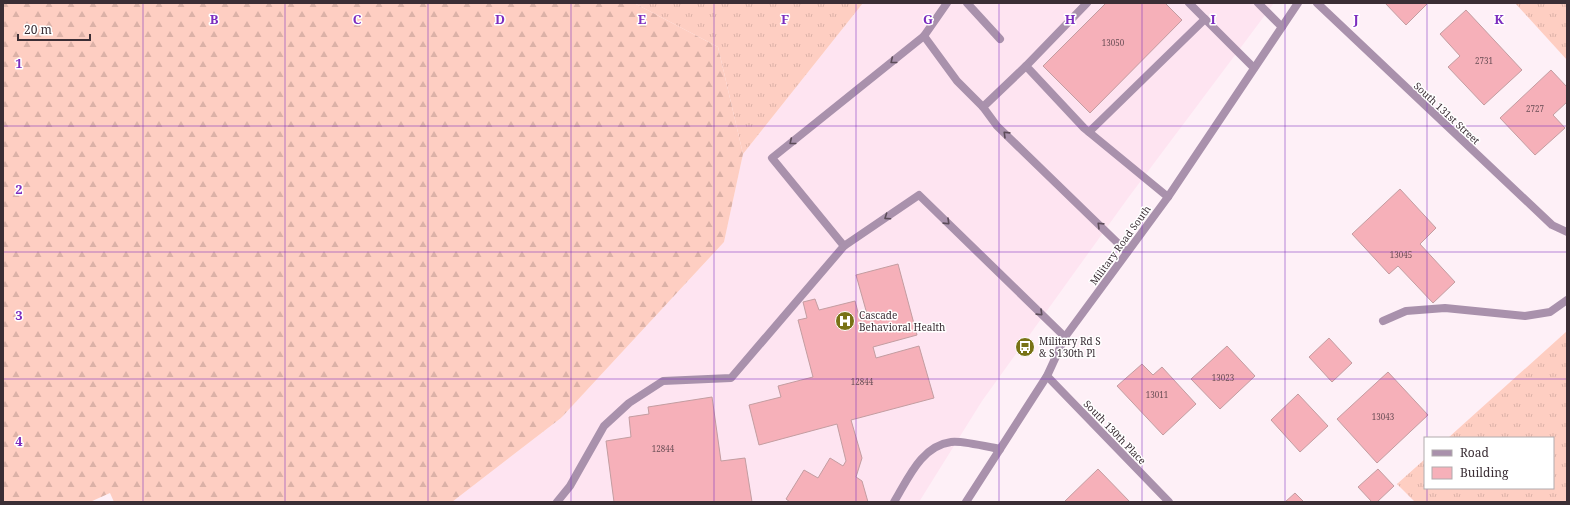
<svg xmlns="http://www.w3.org/2000/svg" width="1570" height="505" font-family="'Noto Serif',serif">
  <defs>
    <pattern id="grass-tufts" width="24" height="20" patternUnits="userSpaceOnUse"><rect width="24" height="20" fill="#fecec2"/><path d="M3 7l-1-3M5 7V3M7 7l1-3M15 17l-1-3M17 17v-4M19 17l1-3" fill="none" stroke="#dbb1a7"/></pattern>
    <pattern id="forest-firs" width="22" height="20" patternUnits="userSpaceOnUse"><rect width="22" height="20" fill="#fecec2"/><path d="M5 1l3.5 6h-7zM16 11l3.5 6h-7z" fill="#dbb1a7"/></pattern>
  </defs>
  <rect width="100%" height="100%" fill="#fef0f7"/>
  <polygon fill="#fee4f1" points="863,3 1274,3 1128,198 982,401 919,502 452,502 561,418 724,242 743,154"/>
  <g fill="url(#grass-tufts)">
    <polygon points="634,3 863,3 743,154 718,47"/>
    <polygon points="1515,3 1567,3 1567,60"/>
    <polygon points="1567,331 1567,502 1415,502 1397,484 1425,459 1425,488 1553,488 1553,438 1448,438"/>
  </g>
  <polygon fill="url(#forest-firs)" points="3,3 634,3 718,47 743,154 724,242 561,418 452,502 114,502 110,493 90,502 3,502"/>
  <g fill="#f6b0b9" stroke="#c39da1">
    <polygon points="1106,3 1165,3 1182,20 1090,113 1043,66"/>
    <polygon points="1385,3 1428,3 1406,25"/>
    <polygon points="1466,10 1522,70 1484,105 1448,67 1460,56 1440,34"/>
    <polygon points="1551,70 1567,87 1567,102 1553,115 1565,128 1535,155 1500,118"/>
    <polygon points="1400,189 1436,228 1420,244 1455,282 1433,303 1398,266 1389,274 1352,234"/>
    <polygon points="898,264 917,335 873,347 876,358 919,346 934,398 851,420 862,458 856,477 862,481 868,502 790,502 786,499 804,470 818,478 830,458 843,466 846,461 837,424 759,445 749,405 781,397 778,386 813,377 798,320 807,318 803,302 815,299 819,310 855,301 859,316 867,314 856,275"/>
    <polygon points="1329,338 1352,363 1332,382 1309,357"/>
    <polygon points="1227,346 1255,376 1220,409 1191,379"/>
    <polygon points="1142,364 1153,375 1162,367 1196,404 1163,435 1117,386"/>
    <polygon points="1388,372 1428,415 1377,463 1337,419"/>
    <polygon points="1298,394 1328,426 1300,452 1271,420"/>
    <polygon points="712,397 721,461 745,458 752,502 614,502 606,441 631,437 629,417 649,414 648,407"/>
    <polygon points="1098,469 1130,502 1064,502"/>
    <polygon points="1378,469 1394,486 1377,502 1372,502 1358,487"/>
    <polygon points="1295,493 1304,502 1285,502"/>
  </g>
  <g fill="none" stroke-linecap="round" stroke-linejoin="round">
    <g stroke="#a991ac" stroke-width="8">
      <polyline points="967,3 1000,39"/>
      <polyline points="1087,3 1026,66 1084,128 1168,197"/>
      <polyline points="1189,3 1254,68"/>
      <polyline points="1258,3 1282,27"/>
      <polyline points="924,36 957,81 983,107 997,126 1127,252"/>
      <polyline points="983,107 1026,66"/>
      <polyline points="1089,132 1205,19"/>
      <polyline points="844,246 772,158 924,36 947,3"/>
      <polyline points="1383,321 1406,311 1445,308 1525,316 1550,312 1567,300"/>
      <polyline points="557,502 570,486 604,426 629,403 663,381 731,378 844,246 919,195 1065,337"/>
      <path d="M894 502C908 479 921 446 951 442 960 440 989 447 1000 449"/>
    </g>
    <g stroke="#a991ac" stroke-width="8">
      <polyline points="1317,3 1552,225 1567,232"/>
      <polyline points="1047,376 1169,502"/>
    </g>
    <polyline stroke="#a991ac" stroke-width="8" points="966,502 1047,376 1065,337 1168,197 1298,3"/>
  </g>
  <defs><path id="oneway-chevron" d="M-2-3.5L2.5 0L-2 3.5" fill="none" stroke-width="1.6" stroke-linecap="round" stroke-linejoin="round"/></defs>
  <g stroke="#5c4c59">
    <use href="#oneway-chevron" transform="translate(893 61) rotate(141)"/>
    <use href="#oneway-chevron" transform="translate(1006 134) rotate(-136)"/>
    <use href="#oneway-chevron" transform="translate(792 142) rotate(141)"/>
    <use href="#oneway-chevron" transform="translate(887 217) rotate(146)"/>
    <use href="#oneway-chevron" transform="translate(947 222) rotate(44)"/>
    <use href="#oneway-chevron" transform="translate(1100 225) rotate(-136)"/>
    <use href="#oneway-chevron" transform="translate(1040 313) rotate(44)"/>
  </g>
  <path fill="none" stroke="#7b2cbf" stroke-width="1" stroke-opacity="0.55" d="M143 3V502M285 3V502M428 3V502M571 3V502M714 3V502M856 3V502M999 3V502M1142 3V502M1285 3V502M1427 3V438M3 126H1567M3 252H1567M3 379H1567M1427 488V502"/>
  <defs>
    <symbol id="hospital-disc" viewBox="-11 -11 22 22"><circle r="9.5" fill="#787215" stroke="#fff"/><path d="M-5-5h3v3.5h4V-5h3V5h-3V1.5h-4V5h-3Z" fill="#fff"/></symbol>
    <symbol id="bus-disc" viewBox="-11 -11 22 22"><circle r="9.5" fill="#787215" stroke="#fff"/><path d="M-5-6H5V4H4V6H2V4H-2V6H-4V4H-5ZM-3.5-4V0h7V-4ZM-3.5 1.2v1.5H-2V1.2ZM2 1.2v1.5H3.5V1.2Z" fill="#fff"/></symbol>
  </defs>
  <g fill-rule="evenodd">
    <use href="#hospital-disc" x="834" y="310" width="22" height="22"/>
    <use href="#bus-disc" x="1014" y="336" width="22" height="22"/>
  </g>
  <g text-anchor="middle" stroke-width="3" stroke-linejoin="round" paint-order="stroke">
    <g font-size="8" fill="#6a4e56">
      <text x="1113" y="46">13050</text>
      <text x="1484" y="64">2731</text>
      <text x="1535" y="112">2727</text>
      <text x="1401" y="258">13045</text>
      <text x="1223" y="381">13023</text>
      <text x="862" y="385">12844</text>
      <text x="1157" y="398">13011</text>
      <text x="1383" y="420">13043</text>
      <text x="663" y="452">12844</text>
    </g>
    <g font-size="10" fill="#3b2e35" stroke="#fff">
      <text transform="translate(1447 113) rotate(43)" y="4">South 131st Street</text>
      <text transform="translate(1120 245) rotate(-54)" y="4">Military Road South</text>
      <text transform="translate(1115 432) rotate(46)" y="4">South 130th Place</text>
    </g>
    <g font-size="10" fill="#3b2e35" stroke="#fff" text-anchor="start">
      <text x="859" y="319">Cascade<tspan x="859" dy="12">Behavioral Health</tspan></text>
      <text x="1039" y="345">Military Rd S<tspan x="1039" dy="12">&amp; S 130th Pl</tspan></text>
    </g>
  </g>
  <g font-size="13" text-anchor="middle" font-weight="bold" fill="#7b2cbf" stroke="#fff" stroke-width="3" stroke-linejoin="round" paint-order="stroke">
    <text x="214" y="24">B</text>
    <text x="357" y="24">C</text>
    <text x="500" y="24">D</text>
    <text x="642" y="24">E</text>
    <text x="785" y="24">F</text>
    <text x="928" y="24">G</text>
    <text x="1070" y="24">H</text>
    <text x="1213" y="24">I</text>
    <text x="1356" y="24">J</text>
    <text x="1499" y="24">K</text>
    <text x="19" y="68">1</text>
    <text x="19" y="194">2</text>
    <text x="19" y="320">3</text>
    <text x="19" y="446">4</text>
  </g>
  <rect width="1570" height="505" fill="none" stroke="#3b2e35" stroke-width="8"/>
  <rect x="1424" y="437" width="130" height="52" fill="#ffffff" stroke="#b1abae"/>
  <rect x="1432" y="450" width="20" height="6" fill="#a991ac" stroke="#b1abae"/>
  <text x="1460" y="457" font-size="12" fill="#3b2e35">Road</text>
  <rect x="1432" y="467" width="20" height="12" fill="#f6b0b9" stroke="#b1abae"/>
  <text x="1460" y="477" font-size="12" fill="#3b2e35">Building</text>
  <path d="M18 34v6h72v-6" fill="none" stroke="#3b2e35" stroke-width="2"/>
  <text x="24" y="34" font-size="12" fill="#3b2e35" stroke="#ffffff" stroke-width="3" paint-order="stroke">20 m</text>
</svg>
